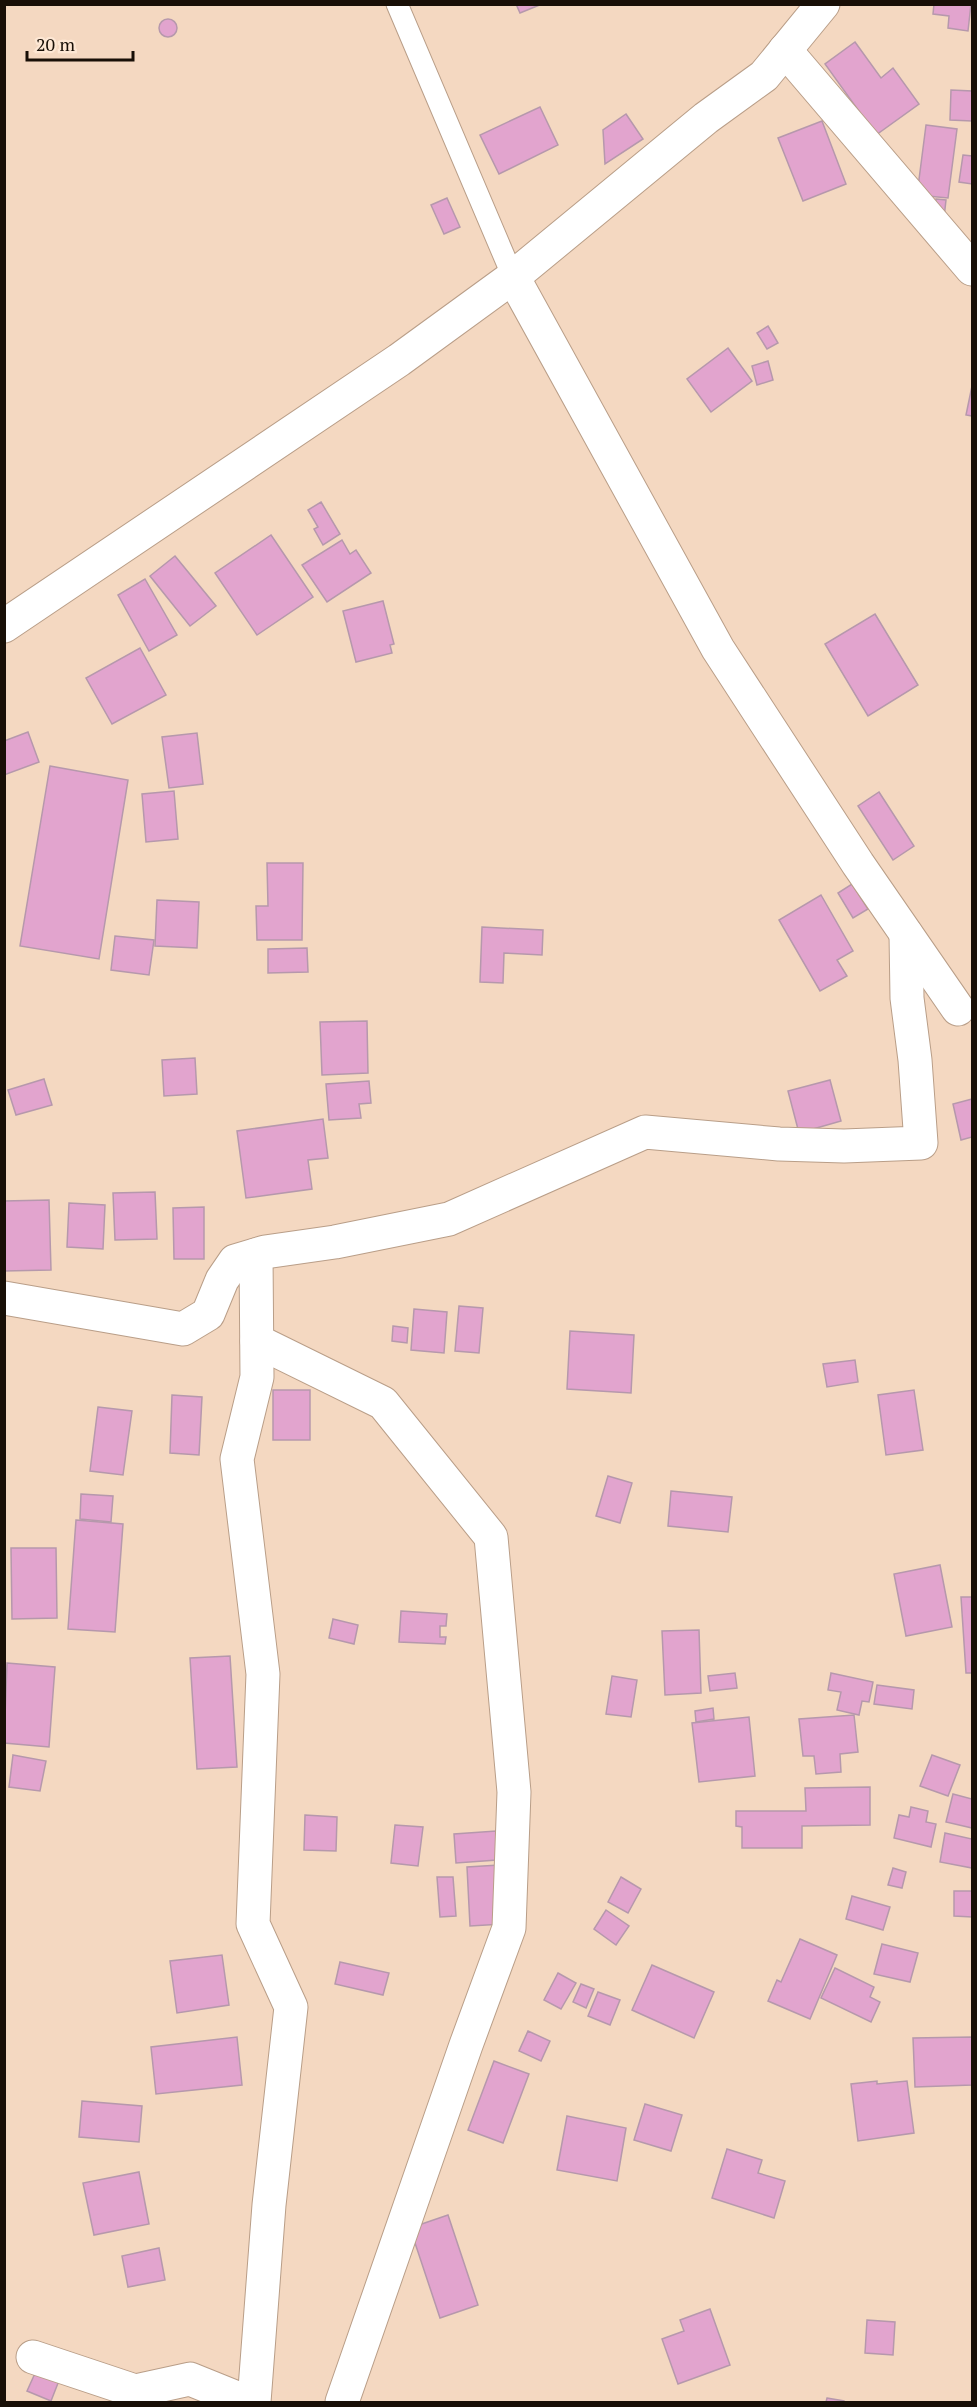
<svg xmlns="http://www.w3.org/2000/svg" width="977" height="2407" font-family="'PT Serif',serif">
  <rect width="100%" height="100%" fill="#f4d8c1"/>
  <g fill="#e2a4ce" stroke="#b698ac" stroke-width="1.5">
    <polygon points="516,4 542,4 520,13"/>
    <polygon points="934,4 971,4 968,31 948,28 949,16 933,14"/>
    <circle cx="168" cy="28" r="9"/>
    <polygon points="855,42 881,78 893,68 919,104 876,135 825,64"/>
    <polygon points="951,90 972,91 972,121 950,120"/>
    <polygon points="540,107 558,145 499,174 480,135"/>
    <polygon points="626,114 643,139 605,164 603,130"/>
    <polygon points="822,121 846,184 803,201 778,138"/>
    <polygon points="926,125 957,129 948,198 917,195"/>
    <polygon points="963,155 972,156 972,184 959,182"/>
    <polygon points="447,198 460,227 444,234 431,205"/>
    <polygon points="936,199 946,200 944,218 934,217"/>
    <polygon points="768,326 778,343 767,349 757,333"/>
    <polygon points="728,348 752,381 711,412 687,379"/>
    <polygon points="768,361 773,380 757,385 752,366"/>
    <polygon points="972,386 972,416 966,415"/>
    <polygon points="321,502 340,534 323,545 314,529 318,527 308,510"/>
    <polygon points="271,535 313,597 257,635 215,573"/>
    <polygon points="342,540 350,554 356,550 371,573 327,602 302,565"/>
    <polygon points="175,556 216,606 190,626 150,576"/>
    <polygon points="145,579 177,635 149,651 118,595"/>
    <polygon points="383,601 394,644 390,645 392,653 356,662 343,611"/>
    <polygon points="875,614 918,685 868,716 825,644"/>
    <polygon points="140,648 166,695 112,724 86,678"/>
    <polygon points="28,732 39,762 4,775 4,741"/>
    <polygon points="197,733 203,784 169,788 162,737"/>
    <polygon points="50,766 128,780 99,959 20,946"/>
    <polygon points="174,791 178,839 146,842 142,794"/>
    <polygon points="879,792 914,846 893,860 858,806"/>
    <polygon points="267,863 303,863 302,940 257,940 256,906 268,906"/>
    <polygon points="852,884 868,909 853,918 838,893"/>
    <polygon points="821,895 853,951 837,960 847,976 820,991 779,920"/>
    <polygon points="157,900 199,902 197,948 155,946"/>
    <polygon points="482,927 543,930 542,955 504,953 503,983 480,982"/>
    <polygon points="115,936 154,940 149,975 111,970"/>
    <polygon points="307,948 308,972 268,973 268,949"/>
    <polygon points="367,1021 368,1073 322,1075 320,1022"/>
    <polygon points="195,1058 197,1094 164,1096 162,1060"/>
    <polygon points="44,1079 52,1105 16,1115 8,1090"/>
    <polygon points="830,1080 841,1121 799,1133 788,1091"/>
    <polygon points="369,1081 371,1103 359,1104 361,1118 329,1120 326,1084"/>
    <polygon points="972,1099 972,1137 961,1140 953,1104"/>
    <polygon points="323,1119 328,1158 308,1160 312,1189 246,1198 237,1131"/>
    <polygon points="155,1192 157,1239 115,1240 113,1193"/>
    <polygon points="49,1200 51,1270 4,1271 4,1201"/>
    <polygon points="69,1203 105,1205 103,1249 67,1247"/>
    <polygon points="204,1207 204,1259 174,1259 173,1208"/>
    <polygon points="459,1306 483,1308 479,1353 455,1351"/>
    <polygon points="414,1309 447,1312 444,1353 411,1350"/>
    <polygon points="393,1326 408,1328 407,1343 392,1341"/>
    <polygon points="570,1331 634,1335 631,1393 567,1389"/>
    <polygon points="855,1360 858,1382 827,1387 823,1364"/>
    <rect x="273" y="1390" width="37" height="50"/>
    <polygon points="914,1390 923,1450 886,1455 878,1395"/>
    <polygon points="172,1395 202,1397 199,1455 170,1453"/>
    <polygon points="98,1407 132,1411 123,1475 90,1471"/>
    <polygon points="608,1476 632,1483 620,1523 596,1516"/>
    <polygon points="671,1491 732,1497 728,1532 668,1526"/>
    <polygon points="81,1494 113,1496 111,1522 80,1519"/>
    <polygon points="76,1520 123,1524 115,1632 68,1629"/>
    <polygon points="11,1548 56,1548 57,1618 12,1619"/>
    <polygon points="940,1565 952,1627 906,1636 894,1574"/>
    <polygon points="961,1597 972,1597 972,1673 966,1673"/>
    <polygon points="401,1611 447,1614 446,1626 440,1626 440,1637 446,1637 445,1644 399,1642"/>
    <polygon points="333,1619 358,1625 354,1644 329,1638"/>
    <polygon points="699,1630 701,1693 665,1695 662,1631"/>
    <polygon points="230,1656 237,1767 197,1769 190,1658"/>
    <polygon points="7,1663 55,1667 49,1747 4,1743"/>
    <polygon points="735,1673 737,1688 710,1691 708,1676"/>
    <polygon points="831,1673 873,1682 869,1702 862,1701 859,1715 837,1710 841,1692 828,1690"/>
    <polygon points="612,1676 637,1680 631,1717 606,1714"/>
    <polygon points="877,1685 914,1690 912,1709 874,1704"/>
    <polygon points="713,1708 714,1719 696,1722 695,1711"/>
    <polygon points="854,1715 858,1752 840,1754 841,1772 816,1774 814,1756 803,1756 799,1719"/>
    <polygon points="749,1717 755,1776 699,1782 692,1723"/>
    <polygon points="13,1755 46,1761 40,1791 9,1787"/>
    <polygon points="932,1755 960,1765 948,1796 920,1786"/>
    <polygon points="870,1787 870,1825 802,1826 802,1848 742,1848 742,1827 736,1826 736,1811 806,1811 805,1788"/>
    <polygon points="953,1794 972,1799 972,1828 946,1822"/>
    <polygon points="911,1807 928,1811 926,1822 936,1824 931,1847 894,1838 899,1815 909,1817"/>
    <polygon points="305,1815 337,1817 336,1851 304,1850"/>
    <polygon points="395,1825 423,1827 418,1866 391,1863"/>
    <polygon points="496,1831 497,1860 456,1863 454,1834"/>
    <polygon points="945,1833 972,1839 972,1868 940,1862"/>
    <polygon points="499,1865 503,1924 470,1926 467,1867"/>
    <polygon points="893,1868 906,1872 902,1888 888,1885"/>
    <polygon points="437,1877 453,1877 456,1916 440,1917"/>
    <polygon points="621,1877 641,1889 628,1913 608,1902"/>
    <polygon points="954,1891 972,1891 972,1917 954,1916"/>
    <polygon points="852,1896 890,1907 883,1930 846,1919"/>
    <polygon points="606,1910 629,1926 616,1945 594,1929"/>
    <polygon points="800,1939 837,1955 810,2019 768,2001 777,1980 781,1982"/>
    <polygon points="882,1944 918,1953 910,1982 874,1974"/>
    <polygon points="222,1955 229,2005 177,2013 170,1961"/>
    <polygon points="340,1962 389,1973 383,1995 335,1984"/>
    <polygon points="652,1965 714,1992 694,2038 632,2010"/>
    <polygon points="835,1968 874,1987 870,1997 880,2002 871,2022 821,1998"/>
    <polygon points="558,1973 576,1983 561,2009 544,2000"/>
    <polygon points="581,1984 594,1989 586,2008 573,2002"/>
    <polygon points="598,1992 620,2000 610,2025 588,2016"/>
    <polygon points="528,2031 550,2041 541,2061 519,2051"/>
    <polygon points="237,2037 242,2085 156,2094 151,2047"/>
    <polygon points="972,2037 972,2085 915,2087 913,2038"/>
    <polygon points="494,2061 529,2074 503,2143 468,2130"/>
    <polygon points="877,2081 877,2084 907,2081 914,2133 858,2141 851,2084"/>
    <polygon points="82,2101 142,2106 139,2142 79,2137"/>
    <polygon points="645,2104 682,2115 671,2151 634,2140"/>
    <polygon points="567,2116 626,2128 617,2181 557,2170"/>
    <polygon points="727,2149 762,2160 758,2173 785,2181 774,2218 712,2198"/>
    <polygon points="139,2172 149,2224 94,2235 83,2183"/>
    <polygon points="448,2215 478,2305 440,2318 410,2228"/>
    <polygon points="159,2248 165,2280 128,2287 122,2256"/>
    <polygon points="710,2309 730,2365 678,2384 662,2339 684,2331 680,2320"/>
    <polygon points="867,2320 895,2322 893,2355 865,2353"/>
    <polygon points="37,2369 60,2378 51,2401 27,2391"/>
    <polygon points="827,2398 844,2401 844,2402 826,2402"/>
  </g>
  <g fill="none" stroke-linecap="round" stroke-linejoin="round">
    <defs>
      <polyline id="service" points="397,4 513,277"/>
      <g id="minor">
        <polyline points="785,50 972,269"/>
        <polyline points="513,277 718,649 858,864 958,1009"/>
        <polyline points="4,1298 183,1329 208,1314 222,1280 235,1261 265,1252 335,1242 449,1219 645,1132 779,1144 844,1146 921,1143 915,1060 907,998 906,934"/>
        <polyline points="257,1341 383,1403 491,1537 514,1792 509,1928 466,2045 342,2402"/>
        <polyline points="33,2357 135,2391 190,2379 247,2402"/>
        <polyline points="254,2402 269,2205 291,2007 253,1924 263,1674 237,1459 257,1377 256,1255"/>
      </g>
      <polyline id="tertiary" points="4,626 399,360 513,277 706,118 764,76 823,4"/>
    </defs>
    <use href="#service" stroke="#b99e88" stroke-width="23"/>
    <use href="#minor" stroke="#b99e88" stroke-width="35"/>
    <use href="#tertiary" stroke="#b99e88" stroke-width="35"/>
    <use href="#service" stroke="#fff" stroke-width="21"/>
    <use href="#minor" stroke="#fff" stroke-width="33"/>
    <use href="#tertiary" stroke="#fff" stroke-width="33"/>
  </g>
  <rect width="977" height="2407" fill="none" stroke="#180f07" stroke-width="12"/>
  <path d="M27 51v9h106v-9" fill="none" stroke="#180f07" stroke-width="3"/>
  <text x="36" y="51" font-size="18" fill="#180f07" stroke="#fde7d4" stroke-width="4.5" paint-order="stroke">20 m</text>
</svg>
